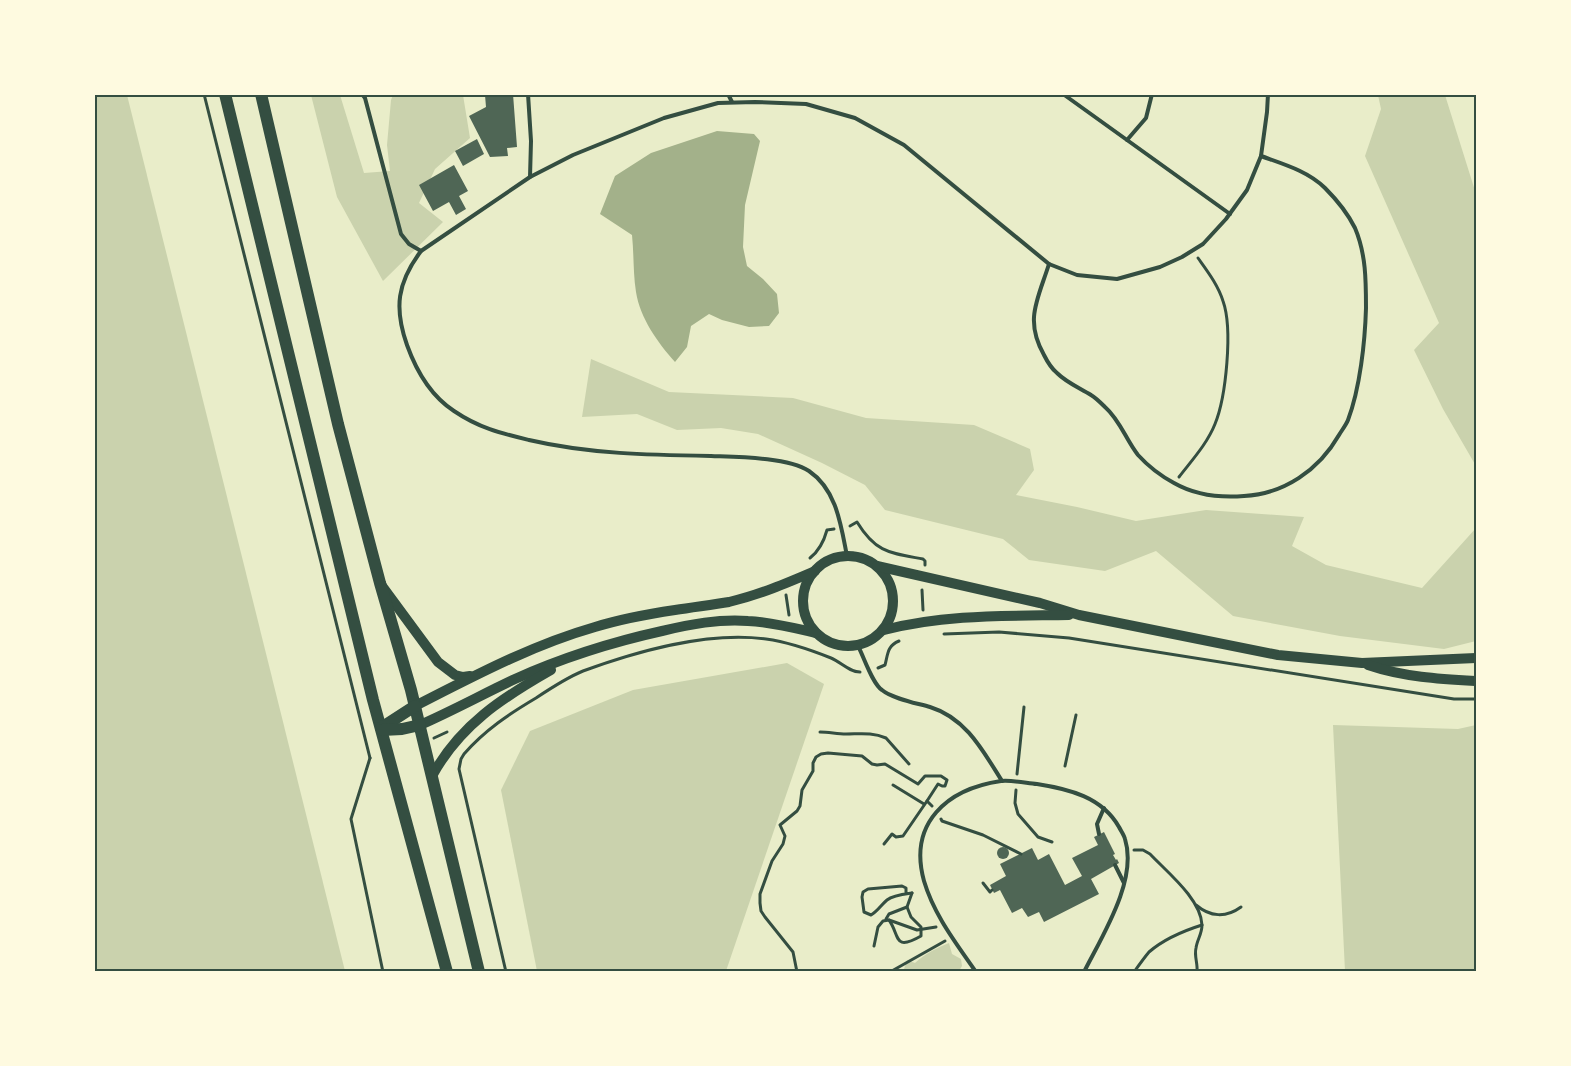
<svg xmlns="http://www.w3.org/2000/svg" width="1571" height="1066" font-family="Spectral,serif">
  <rect width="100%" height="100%" fill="#e9edc9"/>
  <g fill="#cad2ad">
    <polygon points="94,95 127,95 345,971 95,971"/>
    <polygon points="311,95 340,95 364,173 390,171 387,145 391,100 393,95 463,95 470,138 435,169 419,203 443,222 383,281 337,197"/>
    <polygon points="1378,95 1445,95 1476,194 1476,466 1443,409 1414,350 1439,323 1365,156 1381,109"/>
    <polygon points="591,359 669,392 793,398 866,418 974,425 1030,449 1034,470 1016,495 1077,507 1136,521 1206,510 1304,517 1292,546 1326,565 1422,588 1476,528 1476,641 1444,649 1340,636 1233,616 1156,551 1105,571 1029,560 1003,539 885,510 865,485 822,463 758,434 721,428 677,430 637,414 582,417"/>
    <polygon points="787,663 824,684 726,971 537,971 501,790 530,731 633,690"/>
    <polygon points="1333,725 1458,729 1476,725 1476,971 1345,971"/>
    <path d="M949 943 952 954 961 959 962 966 959 971 903 972 907 960 915 963C925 954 936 948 949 943Z"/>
  </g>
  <path fill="#a3b18a" d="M717 131 754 134 760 141 745 205 743 247 747 266 763 279 777 294 779 313 769 326 749 327 722 320 709 314 691 326 687 347 675 362C658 343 640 318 636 292 633 273 634 254 632 235L600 214 615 176 651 153Z"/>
  <g fill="#4f6655">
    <polygon points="513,94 517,147 507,148 508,156 490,157 469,116 486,107 485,95"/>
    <polygon points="477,139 484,154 463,166 455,151"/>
    <polygon points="454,165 468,191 459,196 466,209 456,215 449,202 433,211 419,185"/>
    <polygon points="1104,832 1115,854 1113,855 1116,860 1117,859 1119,863 1091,879 1099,894 1044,922 1039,912 1028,917 1022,908 1012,913 1000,890 994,893 990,885 1006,876 1000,864 1032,848 1038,860 1049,854 1065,885 1082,876 1072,858 1098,845 1094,837"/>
    <circle cx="1003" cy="853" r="6"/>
  </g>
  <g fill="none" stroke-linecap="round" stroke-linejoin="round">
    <g stroke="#344e41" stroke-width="3">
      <polyline points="204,94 370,758"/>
      <path d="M1179 477C1192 460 1207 444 1215 424 1226 397 1233 329 1223 301 1218 285 1208 272 1198 258"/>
      <path d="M850 526 857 522C876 553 890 553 923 559L925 561V565"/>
      <path d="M810 558C819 551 824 541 827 530L834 529"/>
      <polyline points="922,590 923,610"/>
      <polyline points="786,595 789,615"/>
      <polyline points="944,634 999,632 1069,638 1454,699 1476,699"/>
      <path d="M878 668 885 665C888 654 887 646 899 641"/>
      <path d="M820 732C829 732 837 734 846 734 860 734 872 732 886 738L909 764"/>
      <polyline points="434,738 447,732"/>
      <polyline points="370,758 351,819 383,972"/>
      <polyline points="1065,766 1076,715"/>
      <polyline points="1017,774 1024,707"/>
      <polyline points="893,785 924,804"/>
      <polyline points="1016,790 1015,803 1018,814 1038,837 1052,842"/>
      <polyline points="941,819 942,821 983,835 1021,854"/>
      <polyline points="884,844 892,834 896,837 903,836 927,801"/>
      <path d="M1134 850H1143L1150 854C1167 872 1201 899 1202 925 1202 934 1197 940 1196 948 1194 956 1198 964 1197 972"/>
      <polyline points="983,883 990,892 992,890"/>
      <path d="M906 894V888L902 886 868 889 863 892 862 897 864 912 871 915C878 911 881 905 887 900 893 895 904 894 912 893"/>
      <path d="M1196 905C1210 917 1226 918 1241 907"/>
      <polyline points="886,919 889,914 907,907"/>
      <path d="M889 920C900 935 893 952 921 936V927L911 917 907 907 912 893"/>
      <polyline points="874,946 878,927 883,921 889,920 917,930 936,927"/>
      <path d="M506 972 459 769 461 759 464 754C485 730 509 714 536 698 551 688 566 678 583 671 638 651 707 631 766 639 788 642 811 650 831 658 841 662 849 672 860 672"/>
      <polyline points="797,972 793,952 765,917 761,911 760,903 760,894 772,861 783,844 785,836 780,825 797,811 800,806 802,790 813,771 813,763 816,757 821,754 828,753 862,756 872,764 877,765 885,764 918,784 925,776 941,776 947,780 945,786 942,786 938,784 927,801 932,806"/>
      <polyline points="890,972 945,941"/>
      <path d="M1134 972C1139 965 1144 958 1149 952 1164 939 1183 931 1202 925"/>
    </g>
    <g stroke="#344e41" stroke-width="4">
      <polyline points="362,94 365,98 401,234 409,244 421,251"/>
      <path d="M528 94 531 141 530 177 421 251C397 283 394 308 407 345 416 370 431 396 454 411 479 428 500 433 529 440 589 454 650 455 711 456 737 457 787 457 809 471 837 490 841 526 847 556"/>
      <polyline points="728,94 732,102"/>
      <polyline points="1063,94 1230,214"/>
      <polyline points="1127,140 1146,118 1152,94"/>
      <polyline points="530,177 573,155 664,118 718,103 755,102 806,104 855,118 904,145 1049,264 1077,275 1117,279 1160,267 1182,257 1203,244 1226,219 1247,190 1261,156 1267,112 1268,94"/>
      <path d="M1049 264C1038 299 1024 320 1044 355 1047 361 1052 369 1057 373 1067 383 1080 388 1091 395 1096 398 1101 403 1105 407 1120 420 1126 440 1138 455 1148 466 1161 476 1174 483 1195 495 1219 498 1244 496 1284 494 1319 470 1339 435 1342 430 1346 425 1348 420 1360 388 1365 342 1366 308 1366 281 1366 254 1355 228 1348 214 1336 199 1325 188 1308 171 1283 164 1261 156"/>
      <path d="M858 646C864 657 872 683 882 690 893 699 916 703 930 707 966 718 983 751 1002 781"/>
      <polyline points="1099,834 1097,824 1104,808"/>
      <polyline points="1115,865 1124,883"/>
      <path d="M976 972C956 943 934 915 924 881 908 823 947 789 1001 781 1013 780 1026 783 1037 784 1069 789 1102 797 1119 827 1121 831 1124 835 1125 839 1138 880 1102 936 1084 972"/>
    </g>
    <g stroke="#344e41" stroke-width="10">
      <circle cx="848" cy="601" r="45"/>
      <polyline points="877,566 1040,603 1079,615 1278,655 1362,663 1476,658"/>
      <polyline points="382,586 438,662 455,675 463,677 470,676"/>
      <path d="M884 630C944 614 1008 616 1069 615"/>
      <path d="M1368 665C1403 677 1440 679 1476 681"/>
      <path d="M415 706C474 676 532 645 595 627 621 619 648 614 675 610 693 607 712 605 729 602 759 595 787 583 815 571"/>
      <path d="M420 725C452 711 483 694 515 679 562 658 612 642 662 631 691 624 718 619 748 621 771 622 794 628 816 633"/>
      <path d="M432 776C460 725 502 698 551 670"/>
    </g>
    <g stroke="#344e41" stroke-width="12">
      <polyline points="225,94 373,700 447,972"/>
      <polyline points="261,94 338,424 380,583 411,690 479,972"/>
      <polyline points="381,728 415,706"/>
      <polyline points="382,730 402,729 420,725"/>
    </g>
  </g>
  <rect width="1571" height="1066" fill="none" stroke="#fefae0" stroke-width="192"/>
  <rect x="96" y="96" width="1379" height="874" fill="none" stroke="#344e41" stroke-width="2"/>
</svg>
